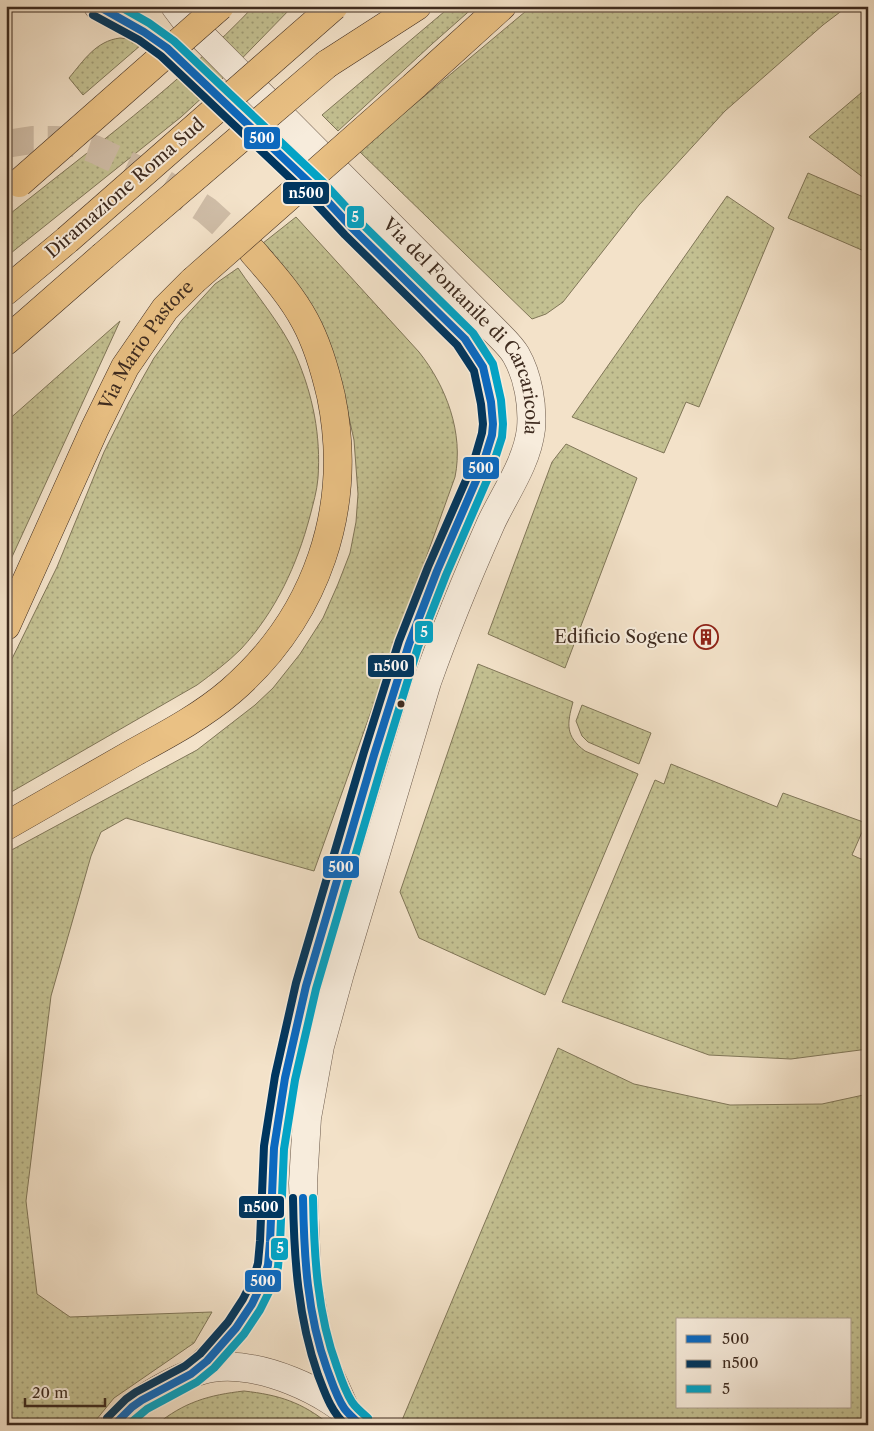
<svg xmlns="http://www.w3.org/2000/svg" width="874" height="1431" font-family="'Libre Caslon Text',serif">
  <defs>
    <pattern id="grass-dots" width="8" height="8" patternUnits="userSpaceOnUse" patternTransform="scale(1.25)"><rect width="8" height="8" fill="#c3c091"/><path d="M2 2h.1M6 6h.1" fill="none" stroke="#a09c76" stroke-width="1.8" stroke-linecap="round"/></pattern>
  </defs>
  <rect width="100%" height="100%" fill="#f3e2c9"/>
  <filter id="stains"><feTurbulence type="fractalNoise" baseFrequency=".004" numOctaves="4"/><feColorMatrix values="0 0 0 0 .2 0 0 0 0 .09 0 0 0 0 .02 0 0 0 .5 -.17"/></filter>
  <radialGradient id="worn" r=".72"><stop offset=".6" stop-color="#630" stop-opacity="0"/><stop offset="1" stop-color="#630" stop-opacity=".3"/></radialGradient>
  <g fill="url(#grass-dots)" stroke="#807658" fill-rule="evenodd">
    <path d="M254 6H293L218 83 181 117 6 257V217C91 149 179 85 254 6Z"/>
    <polygon points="451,6 475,6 432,44 338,131 322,115"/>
    <polygon points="532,6 848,6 823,25 725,111 639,205 563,302 546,314 532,319 359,151"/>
    <path d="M120 38 130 39 141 45 83 95 69 78C84 60 96 41 120 38Z"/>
    <polygon points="868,87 868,181 809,137"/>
    <polygon points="808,173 868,199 868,242 864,251 788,218"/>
    <polygon points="727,196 774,228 699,407 686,402 664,453 572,417"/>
    <path d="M296 217 419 352C446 386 464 433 455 477L314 871 126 818 101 832 91 856 51 996 26 1201 37 1294 70 1317 212 1312 194 1343 114 1398 92 1425H6V853L197 750 255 705 273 688 300 654 323 618 338 584 350 553 356 522 358 494 354 440 348 413 340 386 258 247Z"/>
    <path d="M238 268C257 296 282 325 296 356 313 395 321 436 318 478 317 491 313 504 310 516 297 565 276 611 241 649 228 662 212 674 197 685L6 795V671L57 567 104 452 129 402 154 358 182 320 215 284Z"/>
    <polygon points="120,321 6,570 6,422"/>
    <polygon points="566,444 637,478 565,668 488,634 552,462"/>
    <path d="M478 664 573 702C567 724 565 736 585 751L638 774 545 995 419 938 400 892Z"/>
    <polygon points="582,705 651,733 639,764 588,742 582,736 576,721"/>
    <polygon points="671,764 777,807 783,793 866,823 852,855 868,862 868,1049 791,1059 709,1055 562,1002 655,780 664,784"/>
    <path d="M558 1048 634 1084 730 1105 822 1104 868 1094V1425H400ZM678 1320H850V1407H678Z"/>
    <path d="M244 1391C279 1395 302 1402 330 1425H156C184 1402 209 1395 244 1391Z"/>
  </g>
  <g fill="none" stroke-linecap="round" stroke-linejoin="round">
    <polyline stroke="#cfbda7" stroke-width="28" stroke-dasharray="28 14" stroke-linecap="butt" points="6,144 32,140 57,140 79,144 94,149 155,178 206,210 253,252"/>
    <defs>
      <g id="minor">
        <polyline points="98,6 144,32 167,48 316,189 352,228 465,339 483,367 491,402 493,424 492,435 482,467 437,571 409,644 374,755 306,986 285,1078 274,1148 270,1242 268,1265 263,1281 252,1304 236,1328 220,1348 191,1374"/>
        <path id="s1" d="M175 6 184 18 499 335C505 341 512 348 516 355 528 376 533 405 531 429 527 463 505 493 491 523 468 575 446 628 427 682L340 973 320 1046 307 1118 303 1183 307 1278 317 1337 324 1362 346 1411"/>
        <path d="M114 1425C133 1401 182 1373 212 1368 257 1360 330 1391 360 1425"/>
      </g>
      <g id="highway">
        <polyline points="327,64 417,6"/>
        <polyline points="415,85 502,6"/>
        <polyline points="6,291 67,240"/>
        <polyline points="6,341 102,257"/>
        <path id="s2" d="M6 626 95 428 125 367 165 309 193 281"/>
        <path d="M6 826C49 801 92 777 135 752 168 734 202 716 231 691 317 616 354 508 331 396 325 370 318 345 305 321 291 295 272 274 253 252"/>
      </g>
    </defs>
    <use href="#minor" stroke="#6b594a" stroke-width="29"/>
    <use href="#highway" stroke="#3e2b1f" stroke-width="29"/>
    <use href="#minor" stroke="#f7ecdc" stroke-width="28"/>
    <use href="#highway" stroke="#eac184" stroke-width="28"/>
    <defs>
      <g id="highway-bridge">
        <polyline points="19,183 220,6"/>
        <polyline points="67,240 334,6"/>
        <polyline points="102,257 327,64"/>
        <polyline points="193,281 415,85"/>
      </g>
    </defs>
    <use href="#highway-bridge" stroke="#3e2b1f" stroke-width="29" stroke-linecap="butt"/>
    <use href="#highway-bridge" stroke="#eac184" stroke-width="28"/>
    <defs>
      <g id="bus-1">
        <polyline points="98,6 144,32 167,48 316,189 352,228 465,339 483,367 491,402 493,424 492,435 482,467 437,571 409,644 374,755 306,986 285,1078 274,1148 270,1242 268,1265 263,1281 252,1304 236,1328 207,1361 191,1374 142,1400 132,1407 114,1425"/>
        <path d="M303 1198C304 1256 307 1314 327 1369 332 1382 336 1396 344 1408 348 1414 355 1419 360 1425"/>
      </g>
      <g id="bus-2">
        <polyline points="93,15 139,40 161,56 309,196 345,235 457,345 474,371 481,404 483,424 482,433 473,464 428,567 399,641 364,752 296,983 275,1076 264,1146 260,1241 258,1263 254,1277 243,1299 228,1322 200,1354 185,1366 136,1392 126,1399 107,1418"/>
        <path d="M293 1198C294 1258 298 1318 318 1375 325 1393 331 1412 346 1425"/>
      </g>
      <g id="bus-3">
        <polyline points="119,6 149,23 174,41 323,182 359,221 473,333 493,364 501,400 503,424 502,437 491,471 446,575 418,647 384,758 316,989 295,1080 284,1149 280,1243 278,1267 273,1284 260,1310 244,1334 214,1368 197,1382 147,1409 128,1425"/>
        <path d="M313 1198C314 1255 317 1313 337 1367 341 1379 345 1391 352 1402 356 1408 362 1413 368 1418"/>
      </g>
    </defs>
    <use href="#bus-1" stroke="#f7ecdc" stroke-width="11"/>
    <use href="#bus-2" stroke="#f7ecdc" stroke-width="11"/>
    <use href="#bus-3" stroke="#f7ecdc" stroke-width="11"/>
    <use href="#bus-1" stroke="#0c69bf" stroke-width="8"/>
    <use href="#bus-2" stroke="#00365f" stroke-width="8"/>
    <use href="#bus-3" stroke="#03a3c5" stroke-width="8"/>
  </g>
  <defs>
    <symbol id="building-ring" viewBox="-11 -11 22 22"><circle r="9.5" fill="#f7ecdc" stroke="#8f2418" stroke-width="1.5"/><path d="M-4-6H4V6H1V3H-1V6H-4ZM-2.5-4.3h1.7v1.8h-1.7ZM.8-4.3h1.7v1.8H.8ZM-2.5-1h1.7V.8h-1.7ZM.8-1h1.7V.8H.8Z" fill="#8f2418"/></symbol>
  </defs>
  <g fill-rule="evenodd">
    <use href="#building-ring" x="692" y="623" width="28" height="28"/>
  </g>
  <circle fill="#3e2b1f" stroke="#f7ecdc" stroke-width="2" cx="401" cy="704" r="4.5"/>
  <g text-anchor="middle" stroke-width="4" stroke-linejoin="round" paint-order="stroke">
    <g font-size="18" fill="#3e2b1f" stroke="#f7ecdc">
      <text transform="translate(125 188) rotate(-41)" y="6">Diramazione Roma Sud</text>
      <text dy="6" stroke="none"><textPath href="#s1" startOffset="436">Via del Fontanile di Carcaricola</textPath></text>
      <text dy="6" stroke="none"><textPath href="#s2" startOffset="315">Via Mario Pastore</textPath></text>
    </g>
    <g font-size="18" fill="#3e2b1f" stroke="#f7ecdc" text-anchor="end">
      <text x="688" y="643">Edificio Sogene</text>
    </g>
  </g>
  <g stroke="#f7ecdc" stroke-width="2">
    <rect x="243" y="126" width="38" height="24" rx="5" fill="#0c69bf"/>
    <rect x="282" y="181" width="48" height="24" rx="5" fill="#00365f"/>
    <rect x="346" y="205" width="19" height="24" rx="5" fill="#03a3c5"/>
    <rect x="462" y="456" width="38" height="24" rx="5" fill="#0c69bf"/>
    <rect x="414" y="620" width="20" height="24" rx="5" fill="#03a3c5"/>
    <rect x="367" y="654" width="48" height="24" rx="5" fill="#00365f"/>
    <rect x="322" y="855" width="38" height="24" rx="5" fill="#0c69bf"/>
    <rect x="238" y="1195" width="47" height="24" rx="5" fill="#00365f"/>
    <rect x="270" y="1237" width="19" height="24" rx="5" fill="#03a3c5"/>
    <rect x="244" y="1269" width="38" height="24" rx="5" fill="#0c69bf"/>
  </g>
  <g font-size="14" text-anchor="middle" font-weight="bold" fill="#fff">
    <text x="262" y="143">500</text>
    <text x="306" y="198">n500</text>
    <text x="355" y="222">5</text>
    <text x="481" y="473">500</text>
    <text x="424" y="637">5</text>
    <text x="391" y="671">n500</text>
    <text x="341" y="872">500</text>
    <text x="261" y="1212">n500</text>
    <text x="280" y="1253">5</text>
    <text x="263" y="1286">500</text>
  </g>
  <rect width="874" height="1431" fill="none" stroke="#f3e2c9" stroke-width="25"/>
  <rect x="8" y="8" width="859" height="1416" fill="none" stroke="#3e2b1f" stroke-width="2.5"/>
  <rect x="12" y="12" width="849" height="1406" fill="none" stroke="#3e2b1f"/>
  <rect x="676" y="1318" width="175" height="90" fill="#f7ecdc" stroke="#ad9f90"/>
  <rect x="686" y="1335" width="25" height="8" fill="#0c69bf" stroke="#ad9f90"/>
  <text x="722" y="1344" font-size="15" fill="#3e2b1f">500</text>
  <rect x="686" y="1360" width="25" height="8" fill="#00365f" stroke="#ad9f90"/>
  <text x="722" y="1368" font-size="15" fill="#3e2b1f">n500</text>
  <rect x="686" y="1385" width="25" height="8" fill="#03a3c5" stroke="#ad9f90"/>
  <text x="722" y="1394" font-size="15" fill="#3e2b1f">5</text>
  <path d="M25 1398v8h80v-8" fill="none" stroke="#3e2b1f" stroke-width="2.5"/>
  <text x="32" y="1398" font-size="15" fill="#3e2b1f" stroke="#f7ecdc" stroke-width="4" paint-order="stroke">20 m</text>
  <rect width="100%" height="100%" filter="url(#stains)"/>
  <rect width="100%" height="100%" fill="url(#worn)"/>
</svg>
